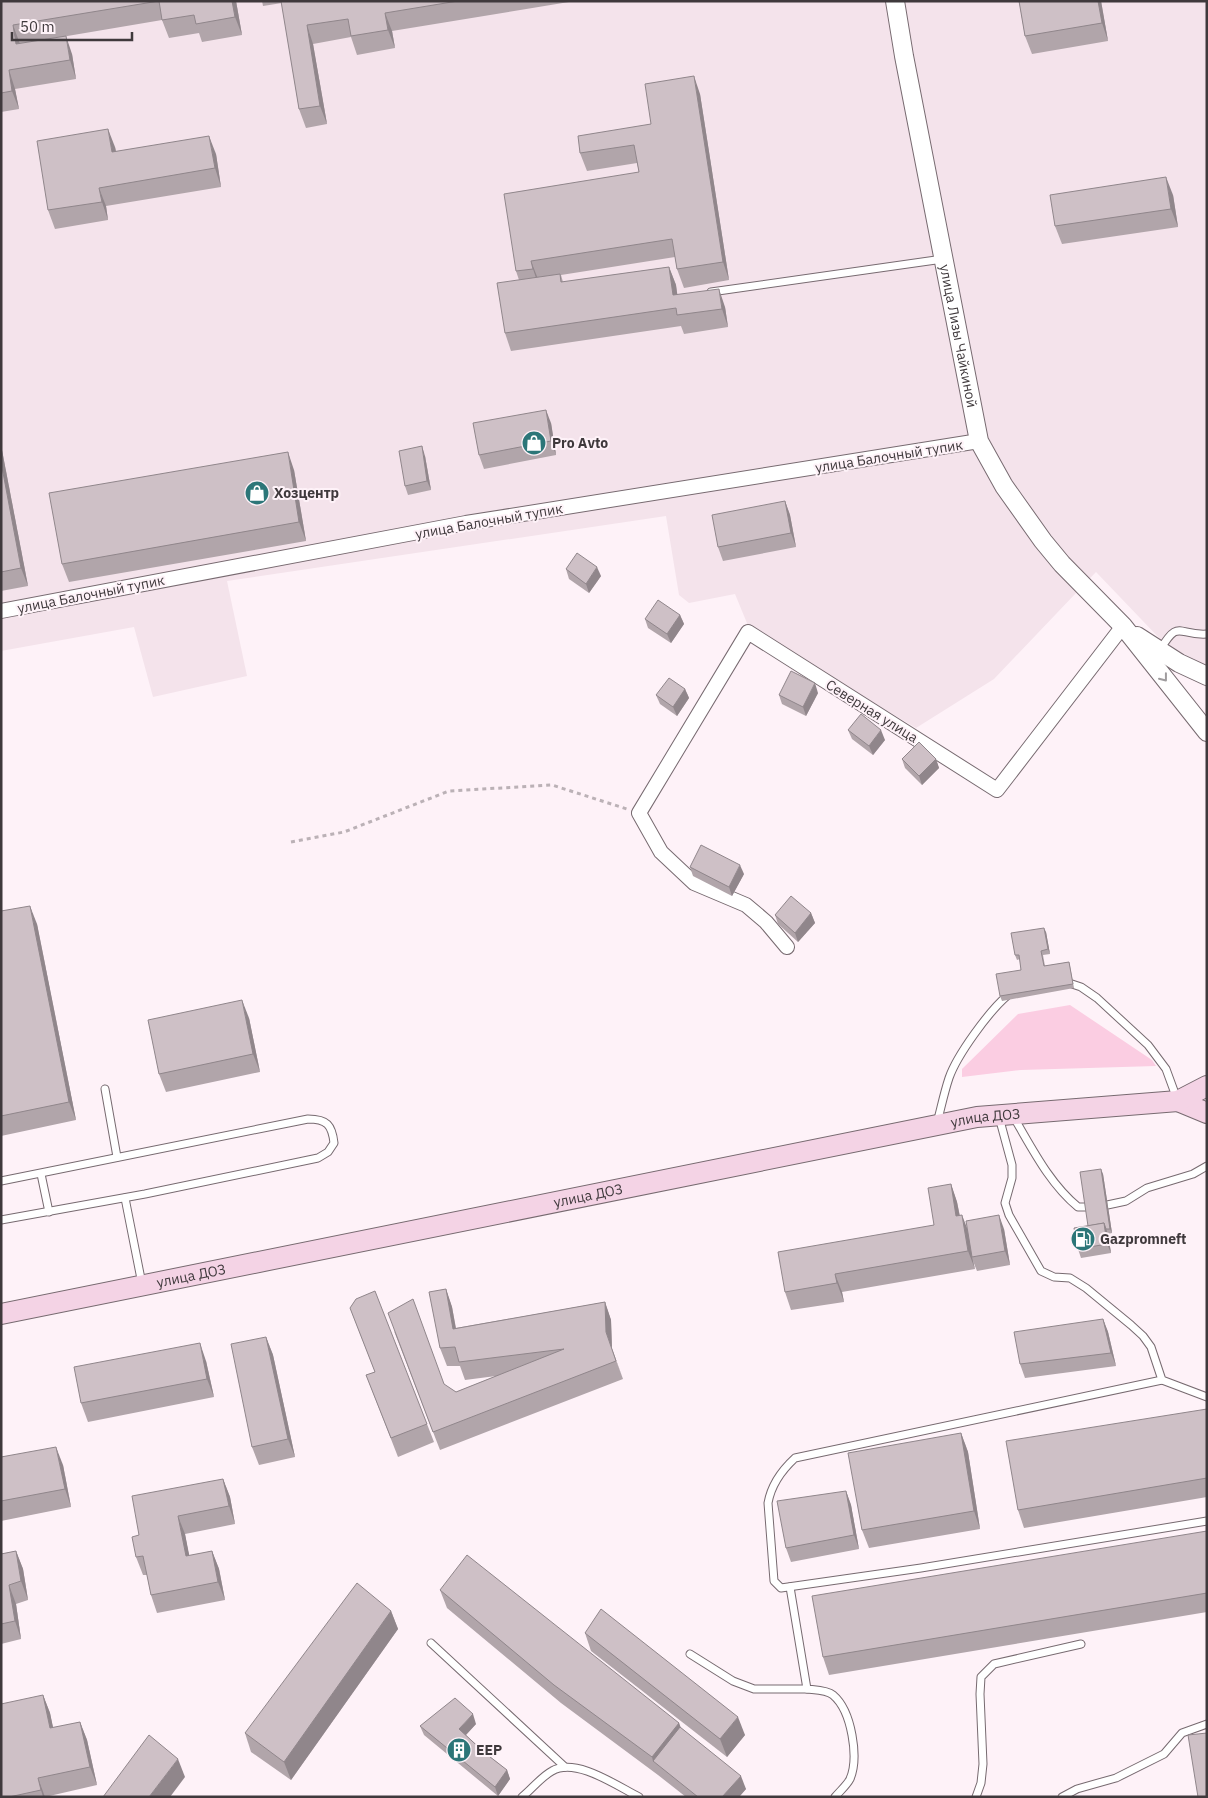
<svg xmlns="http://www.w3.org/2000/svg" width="1208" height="1798" font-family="'IBM Plex Sans',sans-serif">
  <rect width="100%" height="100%" fill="#fef2f8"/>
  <polygon fill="#f4e3eb" points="1,1 1207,1 1207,688 1096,572 994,679 916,728 749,628 735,594 689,603 679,595 666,516 227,581 247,676 153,697 134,627 1,651"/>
  <polygon fill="#fbcde2" points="1070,1005 1152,1060 1156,1066 1021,1070 962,1077 962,1069 1018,1014"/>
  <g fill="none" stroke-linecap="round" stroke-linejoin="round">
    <defs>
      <g id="service">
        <polyline points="711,292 943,259"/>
        <path d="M1160 650C1179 618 1178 636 1207 634"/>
        <polyline points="1066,982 1081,987 1097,998 1148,1045 1166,1069 1177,1099"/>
        <polyline points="105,1089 117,1157"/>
        <path d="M1013 1116C1032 1148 1049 1183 1078 1207H1098L1126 1201 1147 1188 1193 1174 1207 1166"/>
        <polyline points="999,1117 1012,1165 1012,1178 1005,1203 1009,1215 1041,1271 1054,1277 1070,1278 1086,1288 1131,1325 1143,1336 1151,1347 1162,1380 1207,1397"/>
        <path d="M937 1123C941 1108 944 1093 949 1078 957 1055 989 1011 1008 995"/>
        <polyline points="41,1174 49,1212"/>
        <path d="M1 1181 308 1119C327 1119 332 1125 334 1143L328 1152 318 1158 145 1194 1 1220"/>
        <polyline points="125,1198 142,1284"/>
        <path d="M1162 1380 795 1458C782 1470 771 1486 768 1503L774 1581 781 1588 921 1568 1207 1521"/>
        <path d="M790 1587 807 1689C815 1690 827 1690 833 1695 852 1711 859 1758 850 1779 847 1785 840 1791 835 1797"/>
        <polyline points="431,1643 565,1767"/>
        <polyline points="690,1654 733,1681 754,1689 807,1689"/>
        <path d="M522 1797C532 1789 541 1777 552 1771 576 1757 617 1786 639 1797"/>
        <polyline points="976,1797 981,1783 983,1764 980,1694 981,1677 994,1664 1081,1644"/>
        <polyline points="1062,1797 1077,1789 1116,1778 1164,1754 1182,1733 1207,1724"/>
      </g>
      <g id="minor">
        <polyline points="1,611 466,523 979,441"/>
        <polyline points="787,947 766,922 746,905 694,883 661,852 639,813 748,632 997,790 1123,626"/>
      </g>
      <g id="tertiary">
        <path id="s1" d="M895 1 904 56 979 441 1004 486 1043 541 1062 564 1123 626 1207 732"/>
        <polyline points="1137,636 1179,663 1207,676"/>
      </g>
      <g id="secondary">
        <polyline points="1178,1101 1207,1113"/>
        <path id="s2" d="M1 1314 977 1117 1178 1101 1207 1086"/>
      </g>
    </defs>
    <use href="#service" stroke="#776a70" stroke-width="9"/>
    <use href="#minor" stroke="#776a70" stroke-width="16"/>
    <use href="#tertiary" stroke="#776a70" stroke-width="20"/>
    <use href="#secondary" stroke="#776a70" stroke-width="22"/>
    <polyline stroke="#bbb1b6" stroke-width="3" stroke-dasharray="4 4" stroke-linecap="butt" points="291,842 344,832 449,791 552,785 627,809"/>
    <use href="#service" stroke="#fff" stroke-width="7"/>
    <use href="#minor" stroke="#fff" stroke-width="14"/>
    <use href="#tertiary" stroke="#fff" stroke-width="18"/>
    <use href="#secondary" stroke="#f4d3e5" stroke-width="20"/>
  </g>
  <g fill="#b1a5aa">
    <polygon points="1,1 236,1 242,35 202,42 199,33 169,38 162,20 20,44 72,54 76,79 15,89 19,109 1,112"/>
    <polygon points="262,1 575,1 392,31 395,48 357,55 351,37 313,44 327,124 306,128 299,109 282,3 263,6"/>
    <polygon points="1019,1 1101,1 1108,41 1032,54 1025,36"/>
    <polygon points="700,94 729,280 684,288 677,269 675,257 561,275 563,282 669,267 676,285 677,295 725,307 728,327 684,334 681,326 511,351 505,333 519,280 516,271 639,172 637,163 587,171 580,153 651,124"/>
    <polygon points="115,147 116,151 216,154 221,187 106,206 108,220 55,229 48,210"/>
    <polygon points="1173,195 1178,227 1062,244 1055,226"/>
    <polygon points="551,423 556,455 484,469 479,455"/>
    <polygon points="1,445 28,586 1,591"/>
    <polygon points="425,456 431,490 408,495 405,486"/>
    <polygon points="294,470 306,541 69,582 62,564"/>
    <polygon points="785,501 790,515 796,547 723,561 718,547"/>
    <polygon points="566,569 601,576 589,593 569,579"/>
    <polygon points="680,615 684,624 671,643 648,628 645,619"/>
    <polygon points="685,689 689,698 677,716 660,704 656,695"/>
    <polygon points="818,693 806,716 782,704 779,695"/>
    <polygon points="848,730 885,740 873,755 852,739"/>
    <polygon points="902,759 936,759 939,768 922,785 905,768"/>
    <polygon points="690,867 744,874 732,896 693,876"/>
    <polygon points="1,911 37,924 76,1120 1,1136"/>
    <polygon points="811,913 815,923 798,942 778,924 775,915"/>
    <polygon points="1046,932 1050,954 1043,955 1045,966 1069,962 1070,966 1074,988 1002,1001 1000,996 1021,970 1020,959 1017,960 1015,955"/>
    <polygon points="249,1018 260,1072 166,1092 159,1074"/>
    <polygon points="1103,1174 1112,1233 1108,1234 1111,1253 1081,1258 1078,1249 1088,1226"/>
    <polygon points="951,1184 957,1202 960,1216 967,1230 1004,1229 1010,1265 977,1271 973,1261 975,1269 842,1292 844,1302 791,1310 785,1292 934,1225"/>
    <polygon points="446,1289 452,1307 456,1328 605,1302 611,1320 612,1350 623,1379 440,1450 394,1331 444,1385 456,1392 496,1376 465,1380 460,1366 447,1366 440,1348"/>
    <polygon points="350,1308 427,1424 434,1442 398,1457 366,1375 375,1372"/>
    <polygon points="1103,1319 1108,1332 1116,1366 1025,1378 1020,1364"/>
    <polygon points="266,1337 273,1355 295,1457 259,1465 252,1447"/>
    <polygon points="206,1361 214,1397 88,1422 81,1403"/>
    <polygon points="1207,1409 1207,1497 1024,1528 1018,1510"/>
    <polygon points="961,1433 968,1452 980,1529 869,1548 862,1530"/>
    <polygon points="1,1457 63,1465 71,1507 1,1521"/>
    <polygon points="223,1479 230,1497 235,1524 185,1534 189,1556 212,1551 219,1569 225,1600 157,1613 151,1595 147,1575 143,1575 136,1557 139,1535"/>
    <polygon points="846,1491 851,1505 859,1549 791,1562 786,1548"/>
    <polygon points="1207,1531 1207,1612 829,1675 823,1657"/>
    <polygon points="16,1551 23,1569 28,1600 16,1604 21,1639 1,1644 1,1554"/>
    <polygon points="440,1590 679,1723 680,1727 746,1789 739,1797 686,1797 658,1775 561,1703 447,1608"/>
    <polygon points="391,1611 398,1629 291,1780 251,1752 245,1733"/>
    <polygon points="585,1633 745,1735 727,1757 591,1651"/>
    <polygon points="43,1695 50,1713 53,1728 80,1722 87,1740 97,1785 45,1797 1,1797"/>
    <polygon points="476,1724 466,1735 485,1753 507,1770 510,1779 498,1796 424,1735 420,1726"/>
  </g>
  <g fill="#90868b">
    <polygon points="232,1 236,1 242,35 235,17"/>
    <polygon points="1098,1 1101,1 1108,41 1102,23"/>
    <polygon points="385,13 392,31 395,48 388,30"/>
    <polygon points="13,25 20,44 16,44"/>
    <polygon points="307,25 313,44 327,124 320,106"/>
    <polygon points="66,36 72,54 76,79 70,60"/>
    <polygon points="9,70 15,89 19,109 12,91"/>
    <polygon points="694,76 700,94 729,280 723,262"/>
    <polygon points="108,129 115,147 119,170 112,152"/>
    <polygon points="209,136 216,154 221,187 215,168"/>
    <polygon points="1166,177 1173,195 1178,227 1171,209"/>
    <polygon points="99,188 106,206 108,220 102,202"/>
    <polygon points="531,261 538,279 539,287 533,269"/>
    <polygon points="669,267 676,285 680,314 673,295"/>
    <polygon points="719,289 725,307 728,327 722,309"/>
    <polygon points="546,410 551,423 556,455 551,441"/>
    <polygon points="1,445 28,586 21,568 1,462"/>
    <polygon points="422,446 425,456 431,490 427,481"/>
    <polygon points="288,452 294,470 306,541 299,522"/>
    <polygon points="785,501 790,515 796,547 791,533"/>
    <polygon points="597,567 601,576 589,593 586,584"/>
    <polygon points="680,615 684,624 671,643 667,634"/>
    <polygon points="815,683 818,693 806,716 803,707"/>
    <polygon points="685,689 689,698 677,716 673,707"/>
    <polygon points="881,730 885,740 873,755 869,746"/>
    <polygon points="936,759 939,768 922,785 919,776"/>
    <polygon points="740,865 744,874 732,896 729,887"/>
    <polygon points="30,906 37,924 76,1120 69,1102"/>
    <polygon points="811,913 815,923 798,942 795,933"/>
    <polygon points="1044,928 1046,932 1050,954 1048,949"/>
    <polygon points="242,1000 249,1018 260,1072 253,1054"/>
    <polygon points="1101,1169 1103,1174 1112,1233 1110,1229"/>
    <polygon points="951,1184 957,1202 963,1234 956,1216"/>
    <polygon points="962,1215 969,1233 972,1257 975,1269 968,1251"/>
    <polygon points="999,1215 1004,1229 1010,1265 1005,1251"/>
    <polygon points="1104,1223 1108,1234 1111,1253 1107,1244"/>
    <polygon points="835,1274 842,1292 844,1302 837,1283"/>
    <polygon points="446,1289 452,1307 459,1347 453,1329"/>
    <polygon points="605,1302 611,1320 612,1350 623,1379 606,1332"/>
    <polygon points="1103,1319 1108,1332 1116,1366 1111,1353"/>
    <polygon points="266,1337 273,1355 295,1457 288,1439"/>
    <polygon points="200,1343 206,1361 214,1397 207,1379"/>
    <polygon points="961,1433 968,1452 980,1529 974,1511"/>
    <polygon points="56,1447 63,1465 71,1507 65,1489"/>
    <polygon points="223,1479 230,1497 235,1524 229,1506"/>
    <polygon points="846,1491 851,1505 859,1549 854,1535"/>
    <polygon points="178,1516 185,1534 193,1574 186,1556"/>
    <polygon points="16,1551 23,1569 28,1600 21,1581"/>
    <polygon points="212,1551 219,1569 225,1600 218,1582"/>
    <polygon points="9,1585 16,1604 21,1639 15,1621"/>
    <polygon points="391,1611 398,1629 291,1780 284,1762"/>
    <polygon points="43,1695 50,1713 57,1746 50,1728"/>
    <polygon points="473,1714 476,1724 463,1738 459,1729"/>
    <polygon points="738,1717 745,1735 727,1757 720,1739"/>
    <polygon points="80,1722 87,1740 97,1785 90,1767"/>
    <polygon points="679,1723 686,1741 653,1761 652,1757"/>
    <polygon points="178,1759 185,1777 170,1797 149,1797"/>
    <polygon points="507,1770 510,1779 498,1796 495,1787"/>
    <polygon points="741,1776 746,1789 739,1797 722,1797"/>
    <polygon points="38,1778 45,1797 43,1797 41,1790"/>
  </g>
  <g fill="#cec0c6" stroke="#90868b">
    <polygon points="1,1 232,1 235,17 196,24 194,15 162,20 159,1 13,25 16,44 66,36 70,60 9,70 12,91 1,93"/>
    <polygon points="281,1 458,1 385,13 388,30 351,36 348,19 307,25 320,106 299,109"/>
    <polygon points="1019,1 1098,1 1102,23 1025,36"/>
    <polygon points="694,76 723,262 677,269 672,239 531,261 533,269 516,271 504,194 639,172 634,145 580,153 578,136 651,124 645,84"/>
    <polygon points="108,129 112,152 209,136 215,168 99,188 102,202 48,210 37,141"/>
    <polygon points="1166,177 1171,209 1055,226 1050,195"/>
    <polygon points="669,267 673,295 719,289 722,309 677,315 676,308 505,333 497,283 560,274 561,282"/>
    <polygon points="546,410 551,441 479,455 473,423"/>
    <polygon points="422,446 427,481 405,486 399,451"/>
    <polygon points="288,452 299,522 62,564 49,493"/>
    <polygon points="1,462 21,568 1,572"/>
    <polygon points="785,501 791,533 718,547 712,515"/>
    <polygon points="577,553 597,567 586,584 566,569"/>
    <polygon points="658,600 680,615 667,634 645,619"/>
    <polygon points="791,671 815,683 803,707 779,695"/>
    <polygon points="669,678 685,689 673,707 656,695"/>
    <polygon points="861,714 881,730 869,746 848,730"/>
    <polygon points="919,742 936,759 919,776 902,759"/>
    <polygon points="701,845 740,865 729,887 690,867"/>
    <polygon points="791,896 811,913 795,933 775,915"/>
    <polygon points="30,906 69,1102 1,1116 1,911"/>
    <polygon points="1044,928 1048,949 1041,951 1044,966 1069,962 1073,984 1000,996 996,974 1021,970 1019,955 1015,955 1011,933"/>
    <polygon points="242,1000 253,1054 159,1074 148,1020"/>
    <polygon points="1101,1169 1110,1229 1106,1229 1104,1223 1088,1226 1080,1172"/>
    <polygon points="951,1184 956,1216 962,1215 968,1251 835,1274 837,1283 785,1292 778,1252 934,1225 928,1188"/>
    <polygon points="999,1215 1005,1251 972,1257 966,1221"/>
    <polygon points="1104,1223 1107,1244 1078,1249 1074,1228"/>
    <polygon points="446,1289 453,1329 605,1302 606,1332 616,1361 433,1432 388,1313 413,1299 444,1384 456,1392 564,1349 459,1362 455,1347 440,1348 429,1292"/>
    <polygon points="375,1291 427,1424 391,1438 366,1375 375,1372 350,1308 356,1299"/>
    <polygon points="1103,1319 1111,1353 1020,1364 1014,1332"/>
    <polygon points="266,1337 288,1439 252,1447 231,1344"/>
    <polygon points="200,1343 207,1379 81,1403 74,1367"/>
    <polygon points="1207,1409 1207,1478 1018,1510 1006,1441"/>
    <polygon points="961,1433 974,1511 862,1530 848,1453"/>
    <polygon points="56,1447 65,1489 1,1501 1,1457"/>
    <polygon points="223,1479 229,1506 178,1516 186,1556 212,1551 218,1582 151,1595 143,1556 136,1557 132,1537 139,1535 132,1496"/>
    <polygon points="846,1491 854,1535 786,1548 777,1501"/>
    <polygon points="1207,1531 1207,1593 823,1657 812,1596"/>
    <polygon points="16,1551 21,1581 9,1585 15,1621 1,1624 1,1554"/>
    <polygon points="467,1555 679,1723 652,1757 554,1685 440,1590"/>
    <polygon points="357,1583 391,1611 284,1762 245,1733"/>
    <polygon points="601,1609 738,1717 720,1739 585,1633"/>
    <polygon points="43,1695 50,1728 80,1722 90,1767 38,1778 41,1790 9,1797 1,1797 1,1704"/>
    <polygon points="455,1698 473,1714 459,1729 485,1753 507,1770 495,1787 420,1726"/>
    <polygon points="680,1727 741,1776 722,1797 698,1797 653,1761"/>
    <polygon points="1207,1733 1207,1797 1198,1797 1188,1735"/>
    <polygon points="149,1735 178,1759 149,1797 103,1797"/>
  </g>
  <defs><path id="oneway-chevron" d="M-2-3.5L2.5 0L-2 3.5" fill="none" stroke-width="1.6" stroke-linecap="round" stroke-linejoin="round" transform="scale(1.25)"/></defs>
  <use stroke="#9f9c9e" href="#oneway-chevron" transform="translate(1164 678) rotate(52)"/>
  <defs>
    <symbol id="shop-disc" viewBox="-11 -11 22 22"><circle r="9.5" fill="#2c7678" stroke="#fef2f8"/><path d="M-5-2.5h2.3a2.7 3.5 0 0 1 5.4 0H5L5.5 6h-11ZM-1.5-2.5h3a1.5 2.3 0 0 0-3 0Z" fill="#fff"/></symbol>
    <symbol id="fuel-disc" viewBox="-11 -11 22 22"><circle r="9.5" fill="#2c7678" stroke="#fef2f8"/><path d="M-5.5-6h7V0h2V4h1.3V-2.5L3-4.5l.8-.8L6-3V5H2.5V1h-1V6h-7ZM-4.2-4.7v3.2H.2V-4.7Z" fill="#fff"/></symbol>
    <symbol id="building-disc" viewBox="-11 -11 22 22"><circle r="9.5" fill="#2c7678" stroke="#fef2f8"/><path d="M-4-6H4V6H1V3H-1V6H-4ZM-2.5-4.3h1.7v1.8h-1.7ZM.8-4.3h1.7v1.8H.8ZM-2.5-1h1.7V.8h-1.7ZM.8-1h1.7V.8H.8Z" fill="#fff"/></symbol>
  </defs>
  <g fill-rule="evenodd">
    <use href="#shop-disc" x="520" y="429" width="28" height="28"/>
    <use href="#shop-disc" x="243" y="479" width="28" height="28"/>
    <use href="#fuel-disc" x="1069" y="1225" width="28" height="28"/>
    <use href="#building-disc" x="445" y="1736" width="28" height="28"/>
  </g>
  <g text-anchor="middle" stroke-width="4" stroke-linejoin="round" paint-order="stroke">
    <g font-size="14" fill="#3f393c" stroke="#fef2f8">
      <text dy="5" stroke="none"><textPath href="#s1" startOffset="341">улица Лизы Чайкиной</textPath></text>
      <text transform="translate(889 456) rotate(-9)" y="5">улица Балочный тупик</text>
      <text transform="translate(489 521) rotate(-10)" y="5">улица Балочный тупик</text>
      <text transform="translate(91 594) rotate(-11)" y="5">улица Балочный тупик</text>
      <text transform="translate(872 711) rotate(32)" y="5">Северная улица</text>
      <text dy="5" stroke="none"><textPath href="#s2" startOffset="1004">улица ДОЗ</textPath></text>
      <text dy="5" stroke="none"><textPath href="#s2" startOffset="599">улица ДОЗ</textPath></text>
      <text dy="5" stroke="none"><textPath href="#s2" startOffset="194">улица ДОЗ</textPath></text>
    </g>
    <g font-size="14" font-weight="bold" fill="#3f393c" stroke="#fef2f8" text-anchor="start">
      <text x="552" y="448">Pro Аvto</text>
      <text x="274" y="498">Хозцентр</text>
      <text x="1100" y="1244">Gazpromneft</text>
      <text x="476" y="1755">EEP</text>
    </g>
  </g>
  <rect width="1208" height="1798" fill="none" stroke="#3f393c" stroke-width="5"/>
  <path d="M12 32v8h120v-8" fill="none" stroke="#3f393c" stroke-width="2.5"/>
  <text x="20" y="32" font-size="15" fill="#3f393c" stroke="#fef2f8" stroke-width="4" paint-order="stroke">50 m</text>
</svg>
